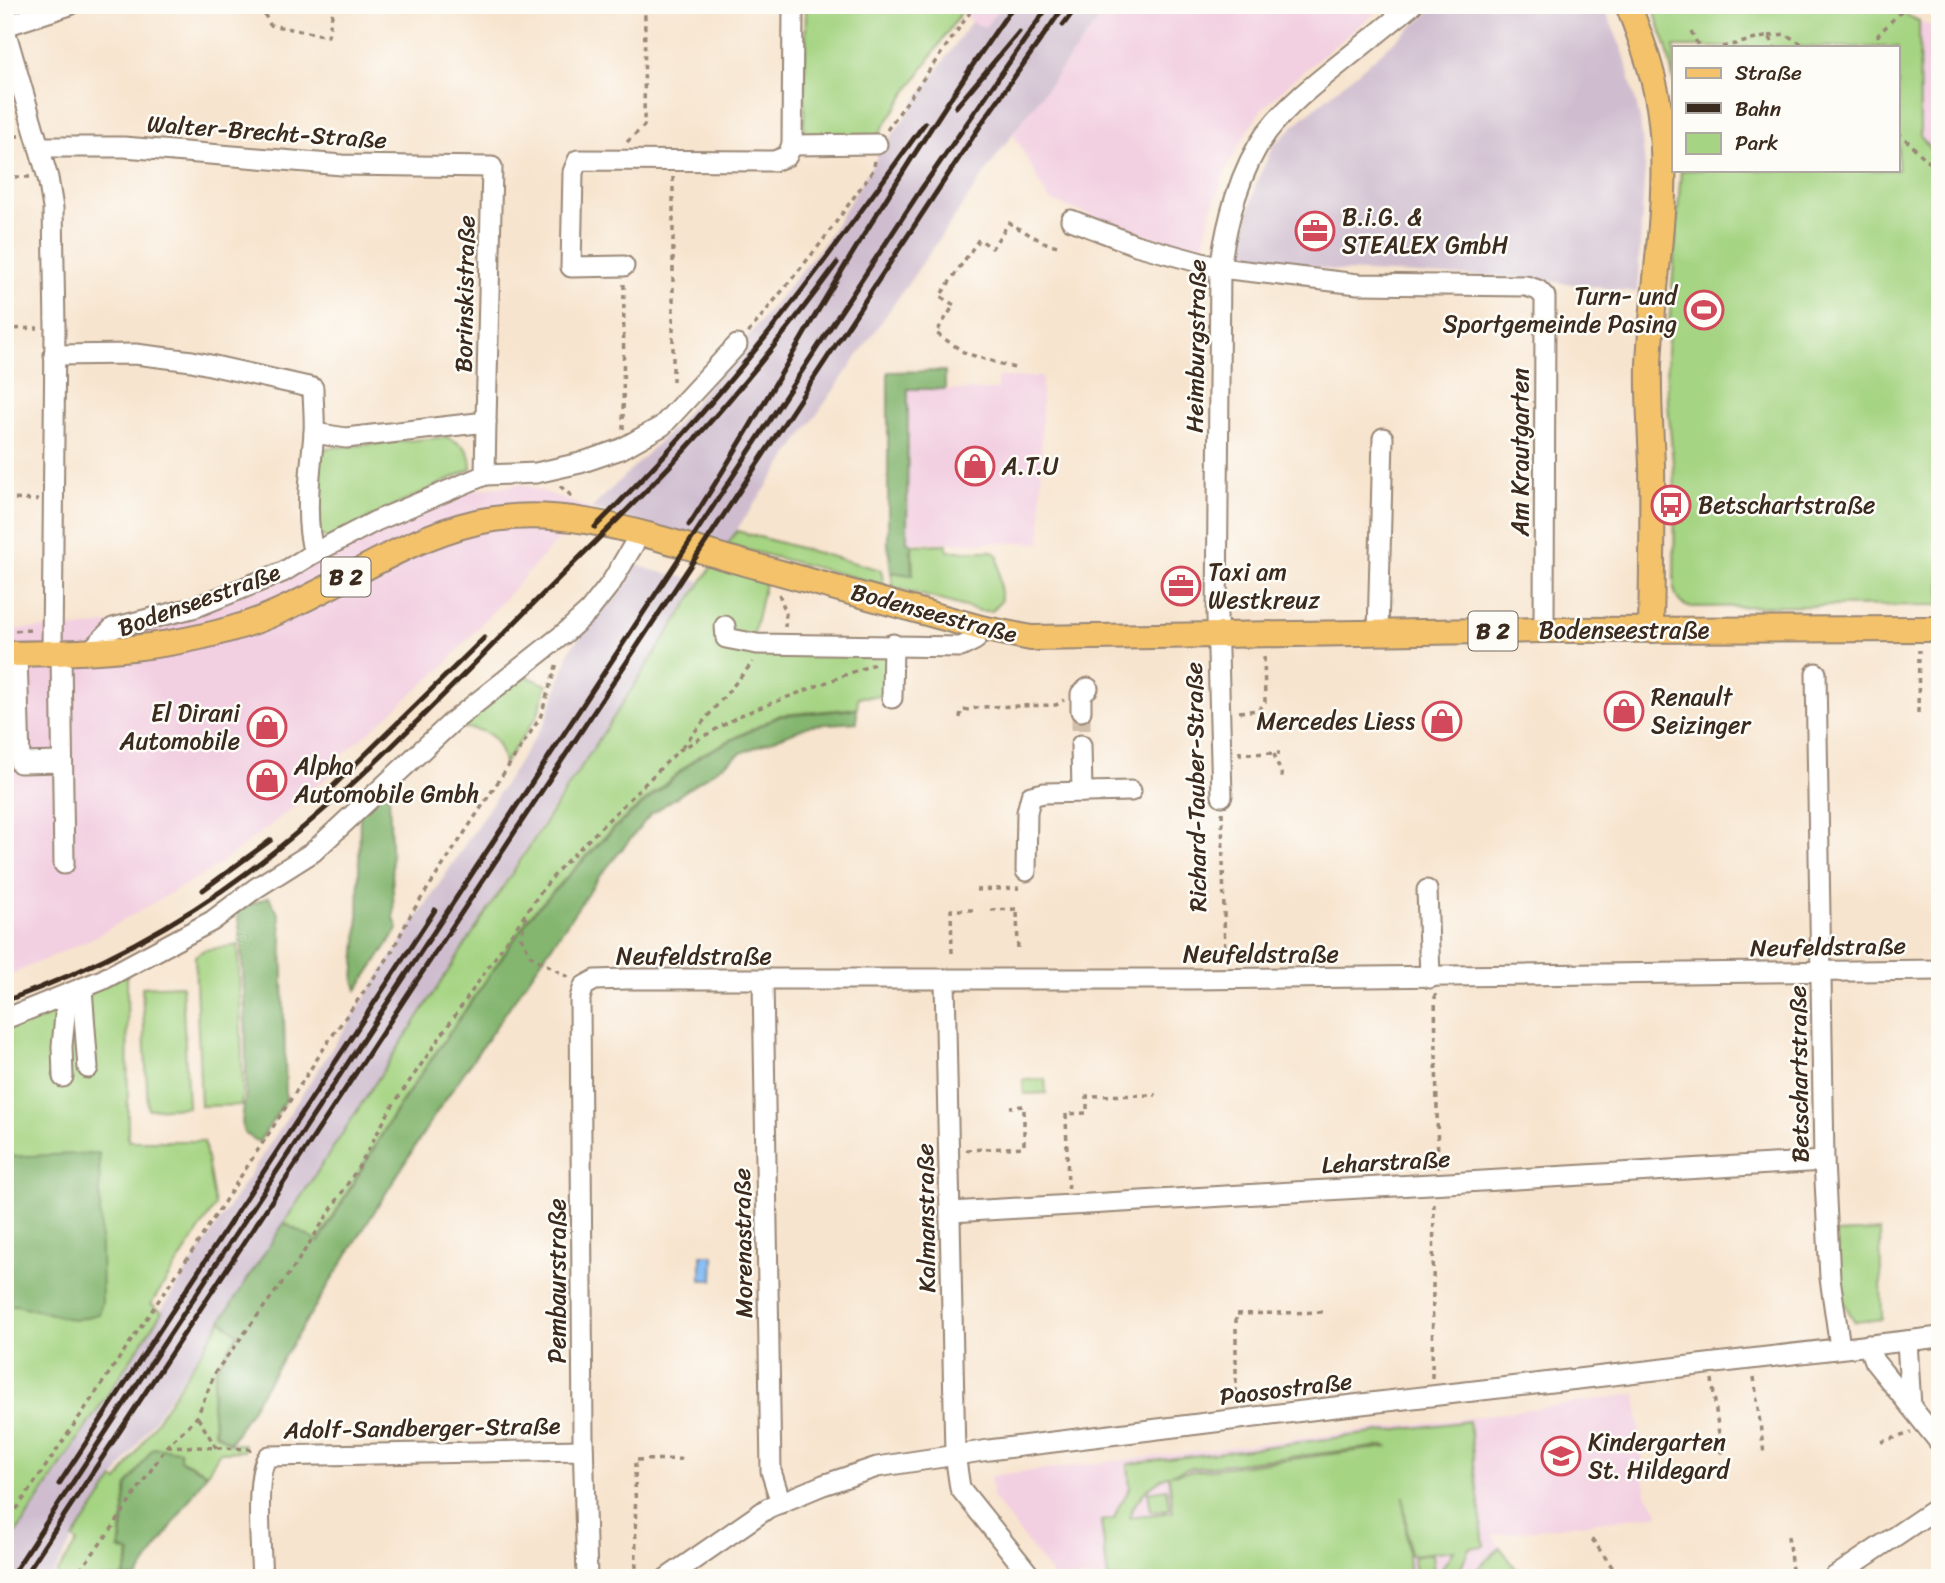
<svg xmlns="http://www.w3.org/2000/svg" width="1945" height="1583" font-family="Sriracha,sans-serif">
  <rect width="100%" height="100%" fill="#fdfcf7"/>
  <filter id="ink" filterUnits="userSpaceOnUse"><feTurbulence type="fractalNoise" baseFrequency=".0143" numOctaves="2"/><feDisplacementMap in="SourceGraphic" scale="14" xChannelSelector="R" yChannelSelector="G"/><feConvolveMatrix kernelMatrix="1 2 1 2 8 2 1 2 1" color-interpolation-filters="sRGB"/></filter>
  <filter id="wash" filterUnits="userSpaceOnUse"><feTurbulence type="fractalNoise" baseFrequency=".00686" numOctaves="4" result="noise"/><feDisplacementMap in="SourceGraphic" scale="28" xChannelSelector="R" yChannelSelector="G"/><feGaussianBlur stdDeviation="1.57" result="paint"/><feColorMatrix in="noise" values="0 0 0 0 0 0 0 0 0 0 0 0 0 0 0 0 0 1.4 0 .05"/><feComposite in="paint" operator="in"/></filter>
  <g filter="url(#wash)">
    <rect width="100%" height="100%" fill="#f7e4ce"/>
    <g fill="#f2cfe1">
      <polygon points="959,5 1003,5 985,27 971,22"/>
      <polygon points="1110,5 1385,5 1295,78 1261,110 1245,135 1225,172 1210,214 1202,249 1138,233 1049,200 1013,133"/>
      <polygon points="1919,21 1940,30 1940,163 1920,136"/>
      <polygon points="997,377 1042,377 1041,543 907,542 909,389 997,390"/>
      <polygon points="522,484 591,509 544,555 442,668 330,766 331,773 294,807 216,867 89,940 5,977 5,629 78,628 205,610 413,510 469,491"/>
      <polygon points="1636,1394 1646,1494 1660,1514 1492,1535 1523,1578 1054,1578 993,1498 990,1476 1475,1417"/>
    </g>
    <g fill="#cfbdcf">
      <polygon points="1003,5 1110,5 1013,133 726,545 591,509 674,427 825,242 877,157 971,22 985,27"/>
      <polygon points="1438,5 1603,5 1624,54 1640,119 1645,168 1637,292 1523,278 1339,271 1247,257 1240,247 1256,183 1273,146 1298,122"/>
      <polygon points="631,563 652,570 700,581 667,636 551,810 221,1321 73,1539 51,1578 5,1578 5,1550 545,722 570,650"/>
    </g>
    <g fill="#a5d482" stroke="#707f50" stroke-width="2" fill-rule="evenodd">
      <polygon points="806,5 966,5 877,136 804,136"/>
      <path d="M1652 5H1885L1919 21 1920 136 1940 163V605L1689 607C1679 604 1677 599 1674 589L1675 488 1667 391V353L1681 170H1898V47H1674V83L1667 49Z"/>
      <path d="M447 437C465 446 471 449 471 469L327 539 319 534 318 449Z"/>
      <polygon points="737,531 881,570 884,585 727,545"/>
      <polygon points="947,544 947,551 992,551 998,556 1001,601 992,611 980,611 893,587 891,572 913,575 912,545"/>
      <polygon points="712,566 765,583 751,646 887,646 889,696 858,697 857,708 780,715 698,756 613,828 531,915 395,1111 318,1242 284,1223"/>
      <path d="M519 673 547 685 537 716 504 764C498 731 486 730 455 727Z"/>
      <polygon points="238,945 243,1089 241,1105 201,1106 195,956 204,950"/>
      <polygon points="127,974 128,1141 204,1141 215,1206 151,1304 162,1312 5,1550 5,1023"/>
      <polygon points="182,985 188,1107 148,1109 142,987"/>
      <polygon points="1045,1079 1046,1093 1024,1094 1023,1080"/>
      <polygon points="1880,1231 1882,1319 1855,1322 1842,1300 1836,1233"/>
      <polygon points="221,1321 238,1333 216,1368 212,1402 214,1432 230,1444 244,1444 244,1451 220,1452 207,1473 180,1459 180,1451 153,1448 127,1486 119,1549 130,1553 123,1578 54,1578 77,1542 73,1539 114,1479 118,1481"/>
      <path d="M1469 1421 1484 1546 1469 1548 1460 1570 1454 1578H1435L1454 1550 1410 1555 1403 1496 1410 1578H1108L1101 1521 1114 1519 1119 1506 1130 1489 1128 1464ZM1383 1446 1389 1447 1171 1474 1186 1469ZM1169 1475 1173 1512 1129 1517C1136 1498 1150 1484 1169 1475Z"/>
      <polygon points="1167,1489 1170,1509 1151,1511 1148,1492"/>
      <polygon points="1500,1547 1523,1578 1468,1578"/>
      <polygon points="1432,1554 1434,1574 1415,1577 1413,1557"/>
    </g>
    <g fill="#84b670" stroke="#607047" stroke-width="2">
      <polygon points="945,371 945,389 908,389 907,542 911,543 912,575 891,572 888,543 888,372"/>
      <polygon points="857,709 857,722 811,725 741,753 650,815 599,877 434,1116 230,1443 215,1432 212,1402 216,1369 238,1334 221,1320 284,1223 319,1242 396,1111 531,915 614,829 698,757 780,716"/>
      <polygon points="382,792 389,795 394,918 398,929 357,990 354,980 358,926 360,812"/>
      <path d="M269 897 279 915 282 939 286 1100 259 1142 244 1133C239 1118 247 1101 246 1085 246 1027 245 968 237 910Z"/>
      <polygon points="99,1153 102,1302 99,1314 74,1320 17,1305 5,1306 5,1157"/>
      <polygon points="153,1448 180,1451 180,1460 207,1473 137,1578 124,1578 131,1553 120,1549 127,1486"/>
    </g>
    <polygon fill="#84bbf4" stroke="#607289" stroke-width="2" points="701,1255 714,1255 713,1280 701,1280"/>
  </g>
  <g filter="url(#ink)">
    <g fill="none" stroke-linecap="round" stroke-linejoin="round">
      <polyline stroke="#d1bfab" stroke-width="19" stroke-dasharray="19 10" stroke-linecap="butt" points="1081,711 1081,745"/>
      <defs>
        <g id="minor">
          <polyline points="5,26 70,5"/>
          <polyline points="5,30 48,178 53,208 55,328 52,653"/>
          <polyline points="792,145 877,144"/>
          <polyline points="39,147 124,147 342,165 492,167 486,422"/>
          <polyline points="1071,220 1136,245 1220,268 1358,284 1526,286 1538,290 1545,297 1544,630"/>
          <polyline points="624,266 571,267 573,172 578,160 774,161 787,156 792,145 793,5"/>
          <path d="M54 355 135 354 192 361 313 388C313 403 315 418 314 433 311 469 303 518 314 553"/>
          <polyline points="485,475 536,473 580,463 621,449 662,426 737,345"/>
          <polyline points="725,626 726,638 757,644 961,647 975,640 981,628"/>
          <polyline points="1378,633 1383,438"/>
          <polyline points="89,652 113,628 196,607 283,572 314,553 376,521 485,475 486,422 346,438 314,433"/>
          <polyline points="17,653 20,763 62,762"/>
          <polyline points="61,653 64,864"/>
          <polyline points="1816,673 1824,1161 1830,1278 1840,1347"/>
          <polyline points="892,698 893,644"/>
          <polyline points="1081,711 1081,694 1088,688"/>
          <polyline points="1081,745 1082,792"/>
          <path d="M1222 796 1217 616 1220 268C1227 221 1239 171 1267 132 1287 106 1312 86 1337 66 1362 46 1387 26 1412 5"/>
          <polyline points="1026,871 1027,812 1031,796 1044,793 1131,791"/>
          <polyline points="1427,890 1430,978"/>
          <polyline points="763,980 771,1471 781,1503"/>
          <polyline points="945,981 955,1454 960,1488 1032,1578"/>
          <polyline points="82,989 88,1068"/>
          <polyline points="5,1019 102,980 212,921 256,888 313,852 451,723 566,632 589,611 611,583 640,534"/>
          <polyline points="63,1077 62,1046 67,995"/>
          <polyline points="951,1212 1824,1161"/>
          <polyline points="1907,1341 1911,1407"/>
          <polyline points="1868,1345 1874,1361 1940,1443"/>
          <path d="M262 1578C261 1555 254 1468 269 1456L583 1450"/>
          <polyline points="587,1578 583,1438 580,998 584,986 595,980 627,979 1192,979 1940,970"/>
          <polyline points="667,1578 768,1508 823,1485 877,1467 989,1450 1327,1408 1940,1337"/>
          <polyline points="1833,1578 1940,1506"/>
        </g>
        <g id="major">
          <path d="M1628 5C1643 43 1657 82 1661 122 1670 203 1652 284 1649 365 1648 399 1651 432 1652 466 1653 520 1652 575 1651 630"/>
          <path d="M5 654C92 653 178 650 261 619 335 590 399 540 477 522 567 502 656 539 741 562 821 584 901 606 981 628L1031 638 1544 630 1940 629"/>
        </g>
      </defs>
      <use href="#minor" stroke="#998776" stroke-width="23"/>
      <use href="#major" stroke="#998776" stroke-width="28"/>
      <g stroke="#998776" stroke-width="3.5" stroke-dasharray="5 5" stroke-linecap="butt">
        <polyline points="260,5 270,25 328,36 334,5"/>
        <polyline points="699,7 778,7"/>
        <polyline points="1691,31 1699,47"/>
        <polyline points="1769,36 1785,34 1807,47"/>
        <polyline points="1722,47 1769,36 1775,47"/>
        <polyline points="1879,47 1878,35 1907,5"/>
        <polyline points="887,130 969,14 971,5"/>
        <polyline points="1898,132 1934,167 1940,181"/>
        <polyline points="5,136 19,136"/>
        <polyline points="627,142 644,126 645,5"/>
        <polyline points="5,177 31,177"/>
        <polyline points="673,177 673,381"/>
        <polyline points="5,329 38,328"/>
        <polyline points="748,333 821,243 874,169 875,159"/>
        <polyline points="1014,368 965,353 936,333 954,305 940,296 979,239 992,248 1009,223 1043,242 1061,247"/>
        <polyline points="623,429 624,282"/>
        <polyline points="560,486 575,499"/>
        <polyline points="5,499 38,500"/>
        <polyline points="779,594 786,613 785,627"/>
        <polyline points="5,631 35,630"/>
        <polyline points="1239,712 1259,710 1265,702 1264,653"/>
        <polyline points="1918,713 1919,650"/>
        <polyline points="960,718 961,711 981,707 1056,705 1064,700"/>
        <polyline points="682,747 753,662"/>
        <polyline points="1240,751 1240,754 1280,753"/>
        <polyline points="1274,754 1283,779"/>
        <polyline points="1222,812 1225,962"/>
        <polyline points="976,890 1019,888"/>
        <polyline points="991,910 1017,909 1018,953"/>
        <polyline points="526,917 521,937 531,956 570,978"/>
        <polyline points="952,953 951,910 978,910"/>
        <polyline points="1435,994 1438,1168"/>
        <polyline points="966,1150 1024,1147 1024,1106 1010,1107"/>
        <polyline points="1068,1189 1066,1114 1087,1113 1087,1096 1156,1095"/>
        <polyline points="1754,1377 1764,1454"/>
        <polyline points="1432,1378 1434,1200"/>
        <polyline points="1712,1379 1722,1458"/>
        <polyline points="1236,1403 1236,1314 1326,1312"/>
        <polyline points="198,1418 217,1449"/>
        <polyline points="1881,1442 1911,1433"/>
        <polyline points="167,1446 248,1449 252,1451"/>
        <polyline points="5,1526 193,1250 330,1039 390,955 411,914 540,718 557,663"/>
        <polyline points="1788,1536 1793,1578"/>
        <polyline points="1592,1539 1620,1578"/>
        <polyline points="74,1578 113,1527 167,1446 197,1417 216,1371 294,1267 361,1163 391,1108 542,890 561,867 678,751 741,715 874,664"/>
        <polyline points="636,1578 635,1460 685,1459"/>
      </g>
      <use href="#minor" stroke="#fff" stroke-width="19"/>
      <use href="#major" stroke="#f4c26a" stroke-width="24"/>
      <g stroke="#3b2a1e" stroke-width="5">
        <polyline points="1063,25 1078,5"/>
        <polyline points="956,107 1019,32"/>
        <path d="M689 525C733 457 773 388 813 319 876 213 943 106 1014 5"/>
        <path d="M595 527C634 488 672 448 708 406 786 317 855 219 925 123"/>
        <polyline points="319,800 484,638"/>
        <polyline points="203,890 271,840"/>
        <path d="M5 1001C91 970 176 926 249 871 351 794 439 699 529 608 592 544 658 482 718 413 760 365 799 315 837 263"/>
        <polyline points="59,1484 435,910"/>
        <polyline points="10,1578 920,191 1049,5"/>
        <polyline points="23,1578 984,120 1065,5"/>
      </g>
    </g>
  </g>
  <defs>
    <symbol id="office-ring" viewBox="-11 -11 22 22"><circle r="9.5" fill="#fdfcf7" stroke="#d1495b" stroke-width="1.5"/><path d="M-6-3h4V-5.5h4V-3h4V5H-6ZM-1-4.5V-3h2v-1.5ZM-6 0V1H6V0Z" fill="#d1495b"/></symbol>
    <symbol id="stadium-ring" viewBox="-11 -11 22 22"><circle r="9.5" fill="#fdfcf7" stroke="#d1495b" stroke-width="1.5"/><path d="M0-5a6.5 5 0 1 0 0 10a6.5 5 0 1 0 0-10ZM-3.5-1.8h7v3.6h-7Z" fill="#d1495b"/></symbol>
    <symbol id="shop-ring" viewBox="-11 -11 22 22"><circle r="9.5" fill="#fdfcf7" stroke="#d1495b" stroke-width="1.5"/><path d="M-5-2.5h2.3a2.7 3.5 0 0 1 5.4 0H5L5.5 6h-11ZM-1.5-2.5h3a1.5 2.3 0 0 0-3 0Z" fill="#d1495b"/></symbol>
    <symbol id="bus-ring" viewBox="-11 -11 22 22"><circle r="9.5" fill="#fdfcf7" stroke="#d1495b" stroke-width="1.5"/><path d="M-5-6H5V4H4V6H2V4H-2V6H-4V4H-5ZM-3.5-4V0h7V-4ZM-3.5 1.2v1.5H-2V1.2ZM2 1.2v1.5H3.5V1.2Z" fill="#d1495b"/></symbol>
    <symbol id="school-ring" viewBox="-11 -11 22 22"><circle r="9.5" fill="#fdfcf7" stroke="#d1495b" stroke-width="1.5"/><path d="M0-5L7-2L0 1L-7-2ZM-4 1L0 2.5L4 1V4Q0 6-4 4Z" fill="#d1495b"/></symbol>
  </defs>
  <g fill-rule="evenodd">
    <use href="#office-ring" x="1293" y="209" width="44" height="44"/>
    <use href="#stadium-ring" x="1682" y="288" width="44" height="44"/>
    <use href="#shop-ring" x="953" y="444" width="44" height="44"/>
    <use href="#bus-ring" x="1649" y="483" width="44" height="44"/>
    <use href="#office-ring" x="1159" y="564" width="44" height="44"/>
    <use href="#shop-ring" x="1602" y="689" width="44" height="44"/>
    <use href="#shop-ring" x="1420" y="699" width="44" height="44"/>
    <use href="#shop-ring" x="245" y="705" width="44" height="44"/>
    <use href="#shop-ring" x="245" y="758" width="44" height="44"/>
    <use href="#school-ring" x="1539" y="1434" width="44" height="44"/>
  </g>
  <g text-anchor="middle" stroke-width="5" stroke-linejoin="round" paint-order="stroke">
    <g fill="#fdfcf7" stroke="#75695f" stroke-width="2">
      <rect x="321.5" y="557.5" width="49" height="39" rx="5"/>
      <rect x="1468.5" y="611.5" width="49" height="39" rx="5"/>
    </g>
    <g font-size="23" font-weight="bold" fill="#3b2a1e">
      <text x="346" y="585">B 2</text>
      <text x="1493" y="639">B 2</text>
    </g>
    <g font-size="24" fill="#3b2a1e" stroke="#fdfcf7">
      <text transform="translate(267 132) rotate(4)" y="8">Walter-Brecht-Straße</text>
      <text transform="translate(465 294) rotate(-89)" y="8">Borinskistraße</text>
      <text transform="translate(1196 346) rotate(-89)" y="8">Heimburgstraße</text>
      <text transform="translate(1520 452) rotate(-90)" y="8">Am Krautgarten</text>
      <text transform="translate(199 600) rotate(-20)" y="8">Bodenseestraße</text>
      <text transform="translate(934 613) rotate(15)" y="8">Bodenseestraße</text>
      <text x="1624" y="638">Bodenseestraße</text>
      <text transform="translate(1196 787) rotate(-91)" y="8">Richard-Tauber-Straße</text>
      <text transform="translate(1828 947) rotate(-1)" y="8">Neufeldstraße</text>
      <text x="1261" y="962">Neufeldstraße</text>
      <text x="694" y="964">Neufeldstraße</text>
      <text transform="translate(1799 1074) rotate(-91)" y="8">Betschartstraße</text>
      <text transform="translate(1386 1162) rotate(-3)" y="8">Leharstraße</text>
      <text transform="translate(926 1218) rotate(-91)" y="8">Kalmanstraße</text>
      <text transform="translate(743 1243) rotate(-91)" y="8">Morenastraße</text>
      <text transform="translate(557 1281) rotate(-90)" y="8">Pembaurstraße</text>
      <text transform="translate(1286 1389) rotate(-7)" y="8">Paosostraße</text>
      <text transform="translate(422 1428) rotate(-1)" y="8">Adolf-Sandberger-Straße</text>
    </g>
    <g font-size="24" fill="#3b2a1e" stroke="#fdfcf7" text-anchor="start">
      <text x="1342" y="225">B.i.G. &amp;<tspan x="1342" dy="28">STEALEX GmbH</tspan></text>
      <text x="1677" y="304" text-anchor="end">Turn- und<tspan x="1677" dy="28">Sportgemeinde Pasing</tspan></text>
      <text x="1002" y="474">A.T.U</text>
      <text x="1698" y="513">Betschartstraße</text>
      <text x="1208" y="580">Taxi am<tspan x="1208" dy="28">Westkreuz</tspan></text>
      <text x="1651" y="705">Renault<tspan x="1651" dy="28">Seizinger</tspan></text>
      <text x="240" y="721" text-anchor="end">El Dirani<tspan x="240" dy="28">Automobile</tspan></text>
      <text x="1415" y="729" text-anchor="end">Mercedes Liess</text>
      <text x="294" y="774">Alpha<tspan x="294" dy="28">Automobile Gmbh</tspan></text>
      <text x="1588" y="1450">Kindergarten<tspan x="1588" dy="28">St. Hildegard</tspan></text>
    </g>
  </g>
  <rect width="1945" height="1583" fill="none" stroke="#fdfcf7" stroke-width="28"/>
  <rect x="1672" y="46" width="228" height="126" fill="#fdfcf7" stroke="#afa8a0" stroke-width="2"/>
  <rect x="1686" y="68" width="35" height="10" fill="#f4c26a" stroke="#afa8a0" stroke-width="2"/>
  <text x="1735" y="80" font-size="21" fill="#3b2a1e">Straße</text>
  <rect x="1686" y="103" width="35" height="10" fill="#3b2a1e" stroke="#afa8a0" stroke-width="2"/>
  <text x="1735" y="116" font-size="21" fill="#3b2a1e">Bahn</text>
  <rect x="1686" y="133" width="35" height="21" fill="#a5d482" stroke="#afa8a0" stroke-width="2"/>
  <text x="1735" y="150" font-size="21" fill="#3b2a1e">Park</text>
</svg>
